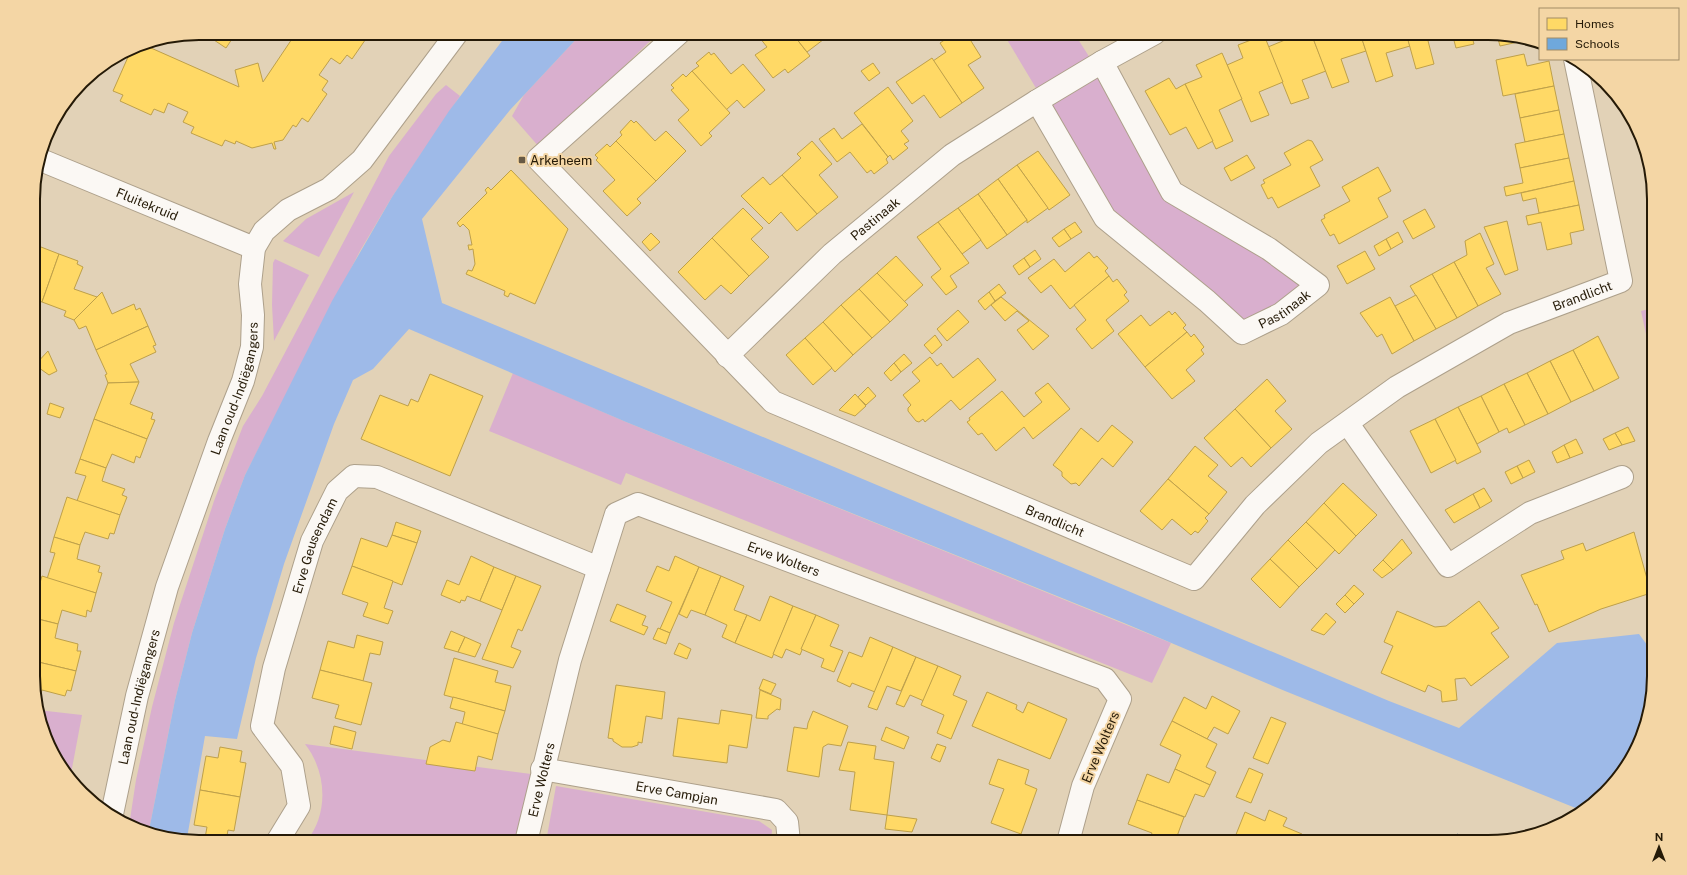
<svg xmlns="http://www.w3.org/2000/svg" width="1687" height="875" font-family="'Public Sans',sans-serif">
  <rect width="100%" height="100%" fill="#e2d2b7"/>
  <g fill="#d9afce">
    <polygon points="582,33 660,33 648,43 540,148 512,116 524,95"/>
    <polygon points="1003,33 1074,33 1099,72 1170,201 1249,248 1302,286 1274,308 1243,321 1109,210"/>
    <polygon points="446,85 460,96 392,197 360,251 245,475 225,529 192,633 175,700 149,830 129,826 136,780 152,707 174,623 214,501 243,426 262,396 389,156 436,94"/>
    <polygon points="354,192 319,257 283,241 306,219"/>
    <polygon points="275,259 309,275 274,341 272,305 273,263"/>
    <polygon points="1653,308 1653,366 1641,311"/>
    <polygon points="513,373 626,422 1171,643 1152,683 626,473 621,485 489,431"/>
    <polygon points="38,710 82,715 70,779 46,739"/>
    <path d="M305 744 531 774 518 842H306C329 814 327 772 305 744Z"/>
    <polygon points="556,786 759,821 772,830 771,842 546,842"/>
  </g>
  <polygon fill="#9ebae8" points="508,33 582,33 510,110 422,219 442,303 673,399 1389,701 1459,728 1557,643 1639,634 1653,653 1654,676 1637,750 1613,786 1583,811 1285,691 1124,623 626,422 409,329 373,369 353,380 334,424 284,564 256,658 237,739 205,736 187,838 206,842 199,842 149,830 175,700 192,633 225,529 245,475 332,301 392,197 449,111"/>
  <g fill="#ffd966" stroke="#bea04a">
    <polygon points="220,33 224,33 232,39 226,48 214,40"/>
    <polygon points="296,33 370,33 352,59 347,55 340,64 331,58 319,75 328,81 322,90 327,94 308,122 302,118 296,127 293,125 283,140 274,142 276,149 274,149 272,143 252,148 236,141 235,144 225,140 222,146 191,133 194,127 183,122 188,112 168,103 164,113 154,109 151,115 120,101 123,95 113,91 132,48 142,44 239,87 235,70 258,63 263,82"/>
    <polygon points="756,33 792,33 810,56 788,73 785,69 773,78 755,55 767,47"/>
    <polygon points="792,33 832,33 807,52"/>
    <polygon points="955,33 966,33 981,57 968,65 984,88 962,103 933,61 946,52 940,43"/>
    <polygon points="1283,33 1311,33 1326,71 1302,80 1309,98 1291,104 1268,47 1285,40"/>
    <polygon points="1311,33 1360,33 1366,51 1341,59 1349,82 1332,88"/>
    <polygon points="1360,33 1406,33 1410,46 1386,53 1393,76 1376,82"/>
    <polygon points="1406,33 1426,33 1434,64 1416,69"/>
    <polygon points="1452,33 1471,33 1474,44 1456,48"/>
    <polygon points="1264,35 1283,82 1259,92 1269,115 1251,122 1227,65 1243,58 1238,45"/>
    <polygon points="1497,35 1517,40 1518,42 1500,46"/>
    <polygon points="709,52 711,55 714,53 731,74 743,64 765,90 744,108 737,100 726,110 692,71 699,66 696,63"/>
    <polygon points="1222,53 1242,99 1219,110 1233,141 1216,149 1185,84 1202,77 1196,65"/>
    <polygon points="1524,54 1527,66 1549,61 1554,86 1503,96 1496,60"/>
    <polygon points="932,58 962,103 940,118 924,95 912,104 896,82"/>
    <polygon points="873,63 880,73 869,81 861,71"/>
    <polygon points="692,71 730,113 709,133 712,136 701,146 678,120 689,110 671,90 674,88 671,85 683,74 686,77"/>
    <polygon points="1169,78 1176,89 1185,84 1213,141 1198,149 1186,127 1170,135 1145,91"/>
    <polygon points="1554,86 1559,110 1520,118 1515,94"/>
    <polygon points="888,87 913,121 901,131 909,141 904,144 908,148 893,160 890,155 888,157 854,113"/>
    <polygon points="1559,110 1564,134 1525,142 1520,118"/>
    <polygon points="631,120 634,123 636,121 655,141 666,131 686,151 656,181 616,141 622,135 620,132"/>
    <polygon points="862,124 888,157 886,159 888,163 874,174 871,170 867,173 850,152 837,162 819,139 834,128 842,139"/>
    <polygon points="1564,134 1569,158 1520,168 1515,144"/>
    <polygon points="1308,140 1312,141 1323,160 1310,167 1320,186 1278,208 1272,197 1268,199 1261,185 1265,183 1263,180 1291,165 1284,153"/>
    <polygon points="616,141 656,181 637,199 641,203 627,216 603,191 615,180 596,160 598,158 595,155 607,144 610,147"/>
    <polygon points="812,141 832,164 819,175 838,197 817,214 782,175 801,158 797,154"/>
    <polygon points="1038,151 1070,195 1049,210 1017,165"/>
    <polygon points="1247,155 1255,168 1231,181 1224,168"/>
    <polygon points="1569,158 1574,181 1506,196 1504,187 1523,183 1520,168"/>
    <polygon points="1017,165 1048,208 1027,223 1027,220 998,179"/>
    <polygon points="1378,167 1391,191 1378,198 1388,217 1339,244 1334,234 1330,236 1321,220 1325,218 1324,215 1350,201 1342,187"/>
    <polygon points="511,170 568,229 535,304 510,293 508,297 504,295 505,291 466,274 468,270 472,271 475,264 473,249 469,250 468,245 472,245 469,230 463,224 460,227 457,223 487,193 485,190 488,187 491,190"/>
    <polygon points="782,175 817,214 797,231 781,212 769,224 741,196 763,177 770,185"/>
    <polygon points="998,179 1027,220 1007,235 978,194"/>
    <polygon points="1574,181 1579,205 1539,213 1536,198 1523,201 1521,193"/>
    <polygon points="978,194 1007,235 987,249 958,208"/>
    <polygon points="1579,205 1584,230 1570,233 1572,244 1547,250 1541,222 1528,225 1526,216"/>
    <polygon points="743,208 763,228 751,239 769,257 749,276 712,238"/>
    <polygon points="958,208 981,240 962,254 938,222"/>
    <polygon points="1425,209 1435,227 1413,239 1403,221"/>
    <polygon points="1507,221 1518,270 1505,275 1484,227"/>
    <polygon points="938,222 969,263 950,276 957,287 946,295 931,277 941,269 917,237"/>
    <polygon points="1075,222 1082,232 1071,239 1064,229"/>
    <polygon points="1064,229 1071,239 1059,247 1052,238"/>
    <polygon points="1398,232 1403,242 1391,249 1386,239"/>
    <polygon points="651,233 660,242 650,251 642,242"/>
    <polygon points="1480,233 1494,264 1486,268 1501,294 1478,306 1454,262 1467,255 1465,241"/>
    <polygon points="712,238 749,276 731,294 721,285 705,300 678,272"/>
    <polygon points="1386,239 1391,249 1379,256 1374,246"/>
    <polygon points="41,247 59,254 42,302 34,299 34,248 39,250"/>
    <polygon points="1035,250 1041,259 1030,267 1024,258"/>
    <polygon points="1365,251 1375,269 1347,284 1337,266"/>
    <polygon points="1089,252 1094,258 1097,256 1108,268 1105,271 1109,276 1070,309 1051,285 1041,293 1028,278 1054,259 1065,272"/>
    <polygon points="59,254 78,261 77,264 83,267 74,289 97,297 74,320 64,316 66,311 42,302"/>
    <polygon points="896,256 923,285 904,302 877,273"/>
    <polygon points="1024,258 1030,267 1019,275 1013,266"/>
    <polygon points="1454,262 1478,306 1457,318 1432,274"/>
    <polygon points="877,273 908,305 890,322 859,289"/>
    <polygon points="1432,274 1457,318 1436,329 1410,286"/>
    <polygon points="1109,276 1113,282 1117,279 1127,292 1124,295 1129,301 1106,320 1114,331 1092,349 1076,329 1086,320 1074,305"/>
    <polygon points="999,284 1006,293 995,301 989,292"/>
    <polygon points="859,289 890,322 872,338 841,305"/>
    <polygon points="102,292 112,314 134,304 136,310 140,308 148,326 96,350 86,326 79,329 74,320"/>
    <polygon points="989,292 995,301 985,310 978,301"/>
    <polygon points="1416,295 1436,329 1414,341 1395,306"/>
    <polygon points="1001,297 1049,336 1033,350 1017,330 1029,321 1017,311 1005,321 991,305"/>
    <polygon points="1390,297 1414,341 1392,354 1382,334 1377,337 1360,313"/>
    <polygon points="841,305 872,338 853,355 823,322"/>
    <polygon points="958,310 969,322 947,341 937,329"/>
    <polygon points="1169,311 1172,315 1175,312 1186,325 1183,328 1187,332 1145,367 1118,334 1141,315 1150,326"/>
    <polygon points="823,322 853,355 835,372 805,338"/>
    <polygon points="148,326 156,345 153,346 156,352 130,364 139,382 108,383 105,375 107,374 96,350"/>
    <polygon points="1187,332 1191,337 1194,334 1204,347 1201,350 1204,354 1186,370 1195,381 1172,399 1145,367"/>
    <polygon points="935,335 942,345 932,354 924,345"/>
    <polygon points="1598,336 1619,378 1594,391 1573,350"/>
    <polygon points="805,338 832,368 813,385 786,355"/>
    <polygon points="1573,350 1594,391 1571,402 1550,361"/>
    <polygon points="48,351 57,371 49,375 35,365"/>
    <polygon points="904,354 912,363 901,372 894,363"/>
    <polygon points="930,357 937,366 941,363 953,378 978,358 996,380 960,410 951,400 925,422 923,419 919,422 916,421 908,411 908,408 911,405 903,395 920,381 912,372"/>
    <polygon points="1550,361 1571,402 1548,414 1527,373"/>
    <polygon points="894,363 901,372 891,381 884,373"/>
    <polygon points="1527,373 1548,414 1525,425 1504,384"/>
    <polygon points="430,374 483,396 450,476 361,439 380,395 408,406 411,399 418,402"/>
    <polygon points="1267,379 1286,401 1275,411 1292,429 1271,448 1235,409"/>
    <polygon points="139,382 130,404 153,413 151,419 155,420 147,439 94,419 108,383"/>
    <polygon points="1048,383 1070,409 1033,439 1024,427 996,451 982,433 978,435 967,422 970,420 969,418 1002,391 1024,417 1042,402 1035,393"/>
    <polygon points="1504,384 1525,425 1509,433 1507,428 1499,432 1481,396"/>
    <polygon points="868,387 876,396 866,405 858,397"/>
    <polygon points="855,394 866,406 855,416 839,410"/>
    <polygon points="1481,396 1499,432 1477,444 1458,407"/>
    <polygon points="50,403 64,408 60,418 47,414"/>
    <polygon points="1458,407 1481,452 1457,464 1435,419"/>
    <polygon points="34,409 39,410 34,427"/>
    <polygon points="1235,409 1271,448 1251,467 1242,457 1231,467 1204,438"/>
    <polygon points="94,419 147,439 140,458 136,456 134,463 112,454 106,468 80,459"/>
    <polygon points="1435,419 1456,460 1431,473 1410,431"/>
    <polygon points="1112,425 1133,442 1113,467 1102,458 1079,486 1076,483 1071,484 1062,476 1062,472 1053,465 1081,428 1098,442"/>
    <polygon points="1628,427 1635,441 1622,445 1615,433"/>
    <polygon points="1615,433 1622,445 1609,450 1603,439"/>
    <polygon points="1576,439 1583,453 1570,458 1564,445"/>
    <polygon points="1564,445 1570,458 1557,463 1552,452"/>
    <polygon points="1195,446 1218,465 1208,476 1227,492 1209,514 1168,479"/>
    <polygon points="80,459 106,468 102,481 125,489 122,495 127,497 120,515 77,501 86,476 75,473"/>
    <polygon points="1529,460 1535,472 1523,478 1517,466"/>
    <polygon points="1517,466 1523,478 1511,484 1505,472"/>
    <polygon points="1168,479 1209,514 1205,518 1208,521 1198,533 1195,531 1191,535 1172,519 1162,530 1140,511"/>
    <polygon points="1343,483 1377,515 1356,536 1324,503"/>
    <polygon points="1484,488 1492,501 1480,508 1473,494"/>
    <polygon points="1473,494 1480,508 1454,523 1445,510"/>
    <polygon points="67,497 120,515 114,534 110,533 108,539 85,532 80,545 54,537"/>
    <polygon points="1324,503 1356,536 1339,554 1306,522"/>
    <polygon points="396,522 421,531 417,543 392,535"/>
    <polygon points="1306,522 1335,550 1317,569 1288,540"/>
    <polygon points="1634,532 1651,593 1601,609 1549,632 1537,604 1535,605 1521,575 1564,559 1561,551 1583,543 1586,551"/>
    <polygon points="392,535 417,543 402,585 352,566 361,538 387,547"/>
    <polygon points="54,537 80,545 77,559 100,566 98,572 102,573 96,593 47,579 55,553 50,552"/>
    <polygon points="1402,539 1412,553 1393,570 1383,560"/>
    <polygon points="1288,540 1317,569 1299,587 1270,559"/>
    <polygon points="471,556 494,567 480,601 467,596 465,601 461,600 460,603 441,595 447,580 459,585"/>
    <polygon points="675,556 699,567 670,633 660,629 672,602 646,591 657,566 669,571"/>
    <polygon points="1270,559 1299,587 1280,608 1251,579"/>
    <polygon points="1383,560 1393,570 1382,578 1373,570"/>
    <polygon points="352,566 393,581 384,608 393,611 388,624 363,616 368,603 342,594"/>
    <polygon points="494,567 516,576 502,610 480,601"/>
    <polygon points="699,567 721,576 705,615 691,610 687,618 679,614"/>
    <polygon points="42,576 96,593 91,612 87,610 86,617 62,610 58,624 34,618 34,603"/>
    <polygon points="516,576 541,586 522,631 518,629 511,647 521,651 513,668 482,659"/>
    <polygon points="721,576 744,586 734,610 747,615 735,643 722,637 727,625 705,615"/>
    <polygon points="1354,585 1364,594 1354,604 1345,595"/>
    <polygon points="1345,595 1354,604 1345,613 1336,604"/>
    <polygon points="770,596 793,606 772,658 735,643 747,615 760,621"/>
    <polygon points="1479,601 1499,628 1491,633 1509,657 1471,686 1465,678 1455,679 1457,700 1442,702 1441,691 1428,685 1425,692 1381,673 1393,646 1384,642 1397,611 1435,627 1446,626"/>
    <polygon points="617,604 646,616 642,625 648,627 644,635 610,621"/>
    <polygon points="793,606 816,615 800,655 786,649 782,658 773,654"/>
    <polygon points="1326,613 1336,622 1324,635 1311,630"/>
    <polygon points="816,615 839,625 830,646 843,651 834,672 821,667 824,659 801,649"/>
    <polygon points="34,618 58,624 55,638 78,644 77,651 81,651 76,671 34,661"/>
    <polygon points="658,628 670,633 666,644 653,639"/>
    <polygon points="451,631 465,637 458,652 444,648"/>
    <polygon points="357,635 383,642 380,655 370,653 363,681 320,670 328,641 354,648"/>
    <polygon points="465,637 481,644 475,657 458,652"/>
    <polygon points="870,637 893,647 875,692 852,683 850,687 837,681 849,652 862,657"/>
    <polygon points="679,643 691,649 687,659 674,654"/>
    <polygon points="893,647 916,657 901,691 887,686 877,710 868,707"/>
    <polygon points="916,657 938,666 924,701 910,695 904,707 896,704"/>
    <polygon points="454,658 498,671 495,682 511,686 505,711 444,695"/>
    <polygon points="34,661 76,671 71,691 67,690 65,696 42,690 38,704 36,704 34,698"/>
    <polygon points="938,666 961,676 953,695 967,701 951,739 937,733 944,715 921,705"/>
    <polygon points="320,670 372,683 361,725 335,718 339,705 312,698"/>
    <polygon points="763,679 776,684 771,694 759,689"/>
    <polygon points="616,685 665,692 662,719 646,716 642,743 638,742 638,745 632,747 622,747 613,741 613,739 608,738"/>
    <polygon points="760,690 781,699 780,710 777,709 768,716 768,719 756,718"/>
    <polygon points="987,692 1017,705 1016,709 1023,713 1028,702 1067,719 1050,759 972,726"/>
    <polygon points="1212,696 1240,711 1228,734 1214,727 1207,739 1172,721 1184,697 1206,709"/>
    <polygon points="453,697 505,711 498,734 462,725 465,712 450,708"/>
    <polygon points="721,710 752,715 747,748 729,745 727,763 673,756 678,718 719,724"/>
    <polygon points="813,711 848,726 841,746 828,744 823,747 819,777 787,771 794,727 807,729 808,723"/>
    <polygon points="1271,717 1286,723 1268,764 1253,758"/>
    <polygon points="1172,721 1217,744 1206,767 1216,772 1210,785 1175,769 1181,755 1160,745"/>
    <polygon points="456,722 498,734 492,760 478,756 475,771 426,764 430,747 443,740 450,742"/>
    <polygon points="334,726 356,732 352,749 330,744"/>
    <polygon points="886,727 909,737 904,749 881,740"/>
    <polygon points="848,742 876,746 874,759 894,762 887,815 850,810 855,772 839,770"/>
    <polygon points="937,744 946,747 940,762 931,758"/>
    <polygon points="220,747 242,751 240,762 246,763 240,797 200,790 206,756 218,758"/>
    <polygon points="998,759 1029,770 1025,784 1037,789 1021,834 991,823 1004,789 989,784"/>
    <polygon points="1249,768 1263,774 1251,803 1236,797"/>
    <polygon points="1175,769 1210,785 1204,797 1195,794 1185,817 1137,800 1147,774 1169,783"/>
    <polygon points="200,790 240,797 234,831 228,830 226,841 205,838 207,827 194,825"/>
    <polygon points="1137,800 1184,817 1176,839 1183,842 1148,842 1152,833 1128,824"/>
    <polygon points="1269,810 1287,818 1283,826 1302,834 1299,842 1233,842 1245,812 1265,821"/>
    <polygon points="887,815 917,819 912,832 885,829"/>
  </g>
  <polygon fill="#6fa8dc" stroke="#597d9c" points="1457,834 1476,842 1454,842"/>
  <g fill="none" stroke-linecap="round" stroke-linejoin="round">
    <defs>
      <g id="minor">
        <path id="s1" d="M679 33 538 159 773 402 1194 579 1255 505 1319 443 1397 387 1509 323 1621 281 1575 59"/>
        <path id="s2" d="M1037 101 1105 218 1207 301 1242 333 1281 314 1318 285 1269 249 1172 192 1102 62"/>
        <path id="s3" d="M41 160 254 248"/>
        <path id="s4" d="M727 356 832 254 952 155 1037 101 1102 62 1155 33"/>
        <polyline points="1348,424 1448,566 1530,513 1622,477"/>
        <path id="s5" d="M542 769 776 810 787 822 789 842"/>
        <path id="s6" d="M112 814 137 696 167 587 219 441 243 381 252 347 253 315 250 284 254 248 264 231 288 210 329 189 362 160 457 33"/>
        <path id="s7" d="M277 842 299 806 292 766 262 726 274 668 312 541 337 491 354 476 377 477 599 568"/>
        <path id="s8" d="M526 842 570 660 616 514 638 504 1105 679 1120 699 1083 786 1068 842"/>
      </g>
    </defs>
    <use href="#minor" stroke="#ada08b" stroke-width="24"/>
    <use href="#minor" stroke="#fbf8f4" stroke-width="22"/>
  </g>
  <rect fill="#675a45" stroke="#f4d6a5" stroke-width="1.5" x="518" y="156" width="8" height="8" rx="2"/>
  <g text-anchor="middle" stroke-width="4" stroke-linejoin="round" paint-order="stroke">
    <g font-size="13" fill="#251a07" stroke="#f4d6a5" text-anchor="start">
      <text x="530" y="165">Arkeheem</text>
    </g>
    <g font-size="13" fill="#251a07" stroke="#f4d6a5">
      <text dy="5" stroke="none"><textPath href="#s3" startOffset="115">Fluitekruid</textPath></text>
      <text dy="5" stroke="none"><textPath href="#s4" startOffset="202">Pastinaak</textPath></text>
      <text dy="5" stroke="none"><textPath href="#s1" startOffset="1472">Brandlicht</textPath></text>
      <text dy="5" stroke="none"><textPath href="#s2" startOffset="363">Pastinaak</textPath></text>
      <text dy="5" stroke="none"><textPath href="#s6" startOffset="444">Laan oud-Indiëgangers</textPath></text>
      <text dy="5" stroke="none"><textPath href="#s1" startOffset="833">Brandlicht</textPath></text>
      <text dy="5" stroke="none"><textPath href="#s7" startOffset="321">Erve Geusendam</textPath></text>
      <text dy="5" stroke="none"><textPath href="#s8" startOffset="520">Erve Wolters</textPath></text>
      <text dy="5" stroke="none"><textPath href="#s6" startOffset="120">Laan oud-Indiëgangers</textPath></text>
      <text transform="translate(1100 747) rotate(-67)" y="5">Erve Wolters</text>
      <text dy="5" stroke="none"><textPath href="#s8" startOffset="64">Erve Wolters</textPath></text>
      <text dy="5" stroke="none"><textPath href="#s5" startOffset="137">Erve Campjan</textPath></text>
    </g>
  </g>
  <path d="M0 0H1687V875H0ZM199 40H1488A159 159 0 0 1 1647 199V676A159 159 0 0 1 1488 835H199A159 159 0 0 1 40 676V199A159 159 0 0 1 199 40Z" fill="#f4d6a5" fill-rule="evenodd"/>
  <path fill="none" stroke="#251a07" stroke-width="2" d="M199 40H1488A159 159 0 0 1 1647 199V676A159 159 0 0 1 1488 835H199A159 159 0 0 1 40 676V199A159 159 0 0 1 199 40Z"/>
  <rect x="1539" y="8" width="140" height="52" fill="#f4d6a5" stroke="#a18b66"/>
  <rect x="1547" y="18" width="20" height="12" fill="#ffd966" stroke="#a18b66"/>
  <text x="1575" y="28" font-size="12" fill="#251a07">Homes</text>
  <rect x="1547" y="38" width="20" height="12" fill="#6fa8dc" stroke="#a18b66"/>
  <text x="1575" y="48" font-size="12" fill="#251a07">Schools</text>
  <g transform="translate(1659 847)" stroke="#f4d6a5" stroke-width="3" paint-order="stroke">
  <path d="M0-3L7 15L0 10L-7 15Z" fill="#251a07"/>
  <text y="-6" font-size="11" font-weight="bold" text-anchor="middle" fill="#251a07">N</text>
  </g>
</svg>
